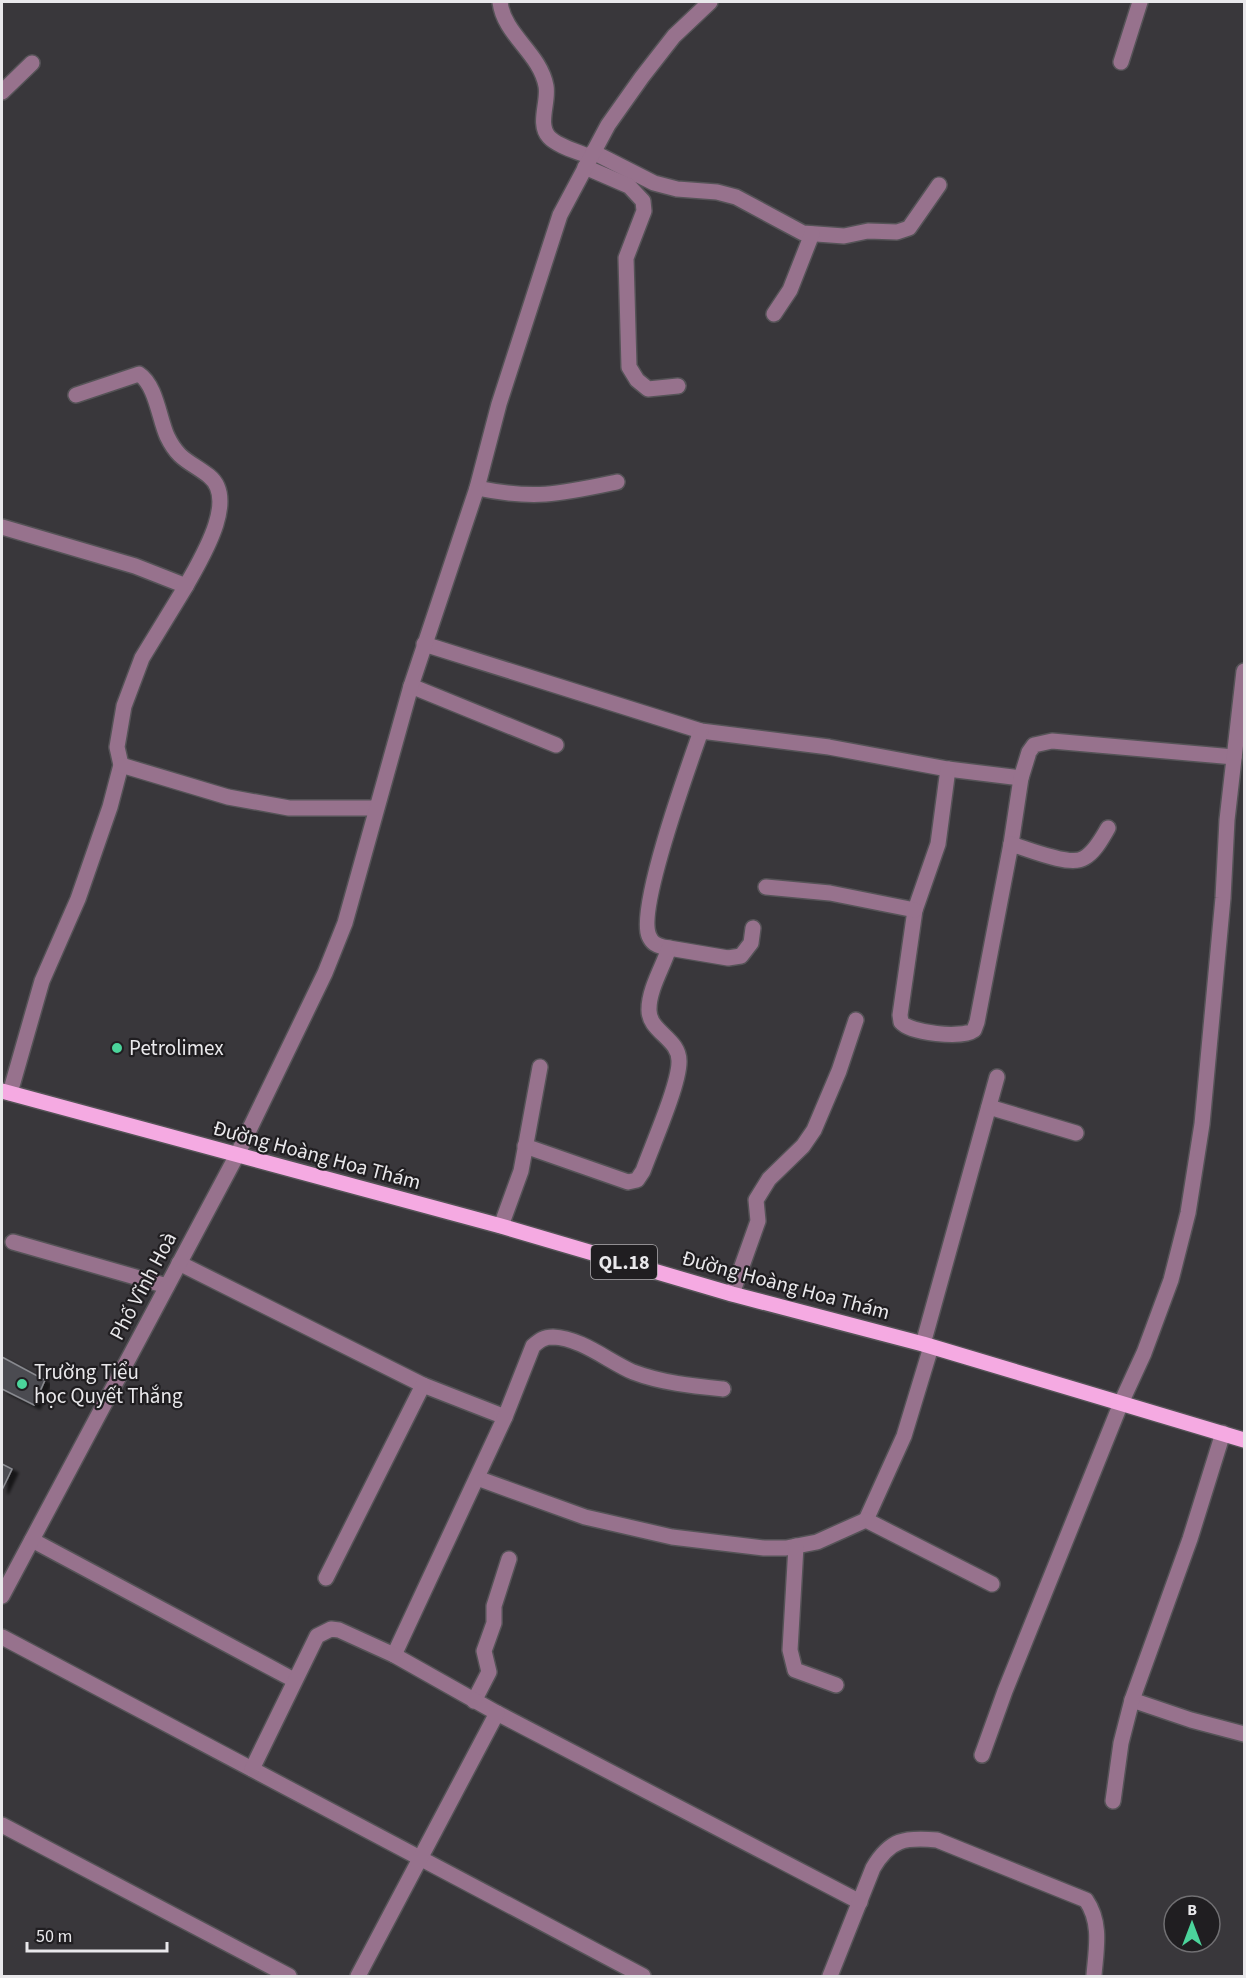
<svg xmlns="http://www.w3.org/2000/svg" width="1246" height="1978" font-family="'Source Sans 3',sans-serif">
  <defs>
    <filter id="shadow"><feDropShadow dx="6" dy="4" stdDeviation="1.5" flood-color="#0009"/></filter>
  </defs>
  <rect width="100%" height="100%" fill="#39373b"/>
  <g fill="#4b4c51" stroke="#898a90" stroke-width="1.5" filter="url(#shadow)">
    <polygon points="2,1357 45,1380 34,1405 2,1389"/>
    <polygon points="2,1464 12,1469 2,1490"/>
  </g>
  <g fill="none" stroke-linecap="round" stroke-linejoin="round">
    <defs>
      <g id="minor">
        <path d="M500 2C504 35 540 53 546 86 549 102 537 124 549 137 557 146 579 152 590 157"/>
        <polyline points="1121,62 1140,2"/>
        <polyline points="2,92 32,63"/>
        <polyline points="593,152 654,183 677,189 717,192 736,197 803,233 844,236 868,231 897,232 909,228 939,185"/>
        <polyline points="585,167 629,186 643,201 644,211 626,258 629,367 637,380 648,389 678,386"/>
        <polyline points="774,314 790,290 812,234"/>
        <path d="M76 395 139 374C156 385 159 418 167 436 179 461 190 461 209 476 239 500 199 562 186 586"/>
        <path d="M477 488C535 500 560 494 617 482"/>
        <polyline points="2,527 135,566 186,586 142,658 124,706 117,747 121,765 110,807 78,899 42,981 10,1093"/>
        <polyline points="424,644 701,731 829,747 948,769 1021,778"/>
        <polyline points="411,686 556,745"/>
        <path d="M701 731C689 765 637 909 649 936 652 943 656 945 663 947L728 958 741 956 751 943 753 928"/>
        <polyline points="121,765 228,797 289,808 376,808"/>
        <path d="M948 769 938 844 915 910 900 1015 901 1022C910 1033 962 1039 974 1030L977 1022 1011 844 1021 778 1029 752 1034 745 1052 741 1234 757"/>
        <path d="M1011 844C1028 849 1070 867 1084 858 1095 852 1102 838 1108 828"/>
        <polyline points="766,887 830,893 915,910"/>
        <polyline points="989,1107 1076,1133"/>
        <path d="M525 1146 628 1182 637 1180 643 1171C652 1146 679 1085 679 1062 680 1038 648 1032 649 1009 649 989 663 967 669 948"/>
        <polyline points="501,1226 521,1171 540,1067"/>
        <polyline points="13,1242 167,1286"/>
        <polyline points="179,1263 423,1385 505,1417"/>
        <polyline points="732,1294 758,1221 756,1200 769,1179 803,1146 814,1130 839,1071 856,1020"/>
        <polyline points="923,1344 997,1077"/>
        <polyline points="477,1478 585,1517 672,1537 764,1548 786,1548 817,1542 866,1520 904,1436 931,1347"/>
        <polyline points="866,1520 992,1584"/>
        <polyline points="32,1540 294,1680"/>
        <polyline points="796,1546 790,1650 795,1670 836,1685"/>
        <polyline points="326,1578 423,1385"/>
        <polyline points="2,1596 237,1155 325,973 345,923 411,686 477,488 499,404 560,215 608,125 642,77 674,36 710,2"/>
        <polyline points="2,1637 643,1976"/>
        <path d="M394 1655 505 1417 533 1346C540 1340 544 1337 553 1337 581 1338 608 1361 633 1372 662 1383 693 1386 723 1389"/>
        <polyline points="1132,1700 1191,1720 1244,1734"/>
        <polyline points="474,1701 489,1672 484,1651 494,1623 494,1606 509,1559"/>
        <polyline points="982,1755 1005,1691 1121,1403 1144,1353 1171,1280 1188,1213 1202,1124 1223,898 1227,820 1244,671"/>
        <polyline points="252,1769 317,1636 331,1629 339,1630 394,1655 497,1713 860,1902"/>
        <polyline points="1113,1801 1121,1743 1132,1700 1190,1539 1223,1433"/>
        <polyline points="2,1825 289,1976"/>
        <polyline points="358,1976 497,1713"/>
        <path d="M830 1976 873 1868C890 1839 905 1837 937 1840L1086 1900C1102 1923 1096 1950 1094 1975"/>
      </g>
      <polyline id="major" points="2,1091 501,1226 732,1294 923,1344 1244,1440"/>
    </defs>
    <use href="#minor" stroke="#555357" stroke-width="18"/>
    <use href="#major" stroke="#555357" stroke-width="18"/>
    <use href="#minor" stroke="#97728d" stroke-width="15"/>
    <use href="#major" stroke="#f5aae2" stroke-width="15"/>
  </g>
  <g fill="#4bd49b" stroke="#201e21" stroke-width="2">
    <circle cx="117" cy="1048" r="6"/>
    <circle cx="22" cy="1384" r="6"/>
  </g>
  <g text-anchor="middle" stroke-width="4.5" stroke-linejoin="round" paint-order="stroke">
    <rect fill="#201e21" stroke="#adabae" stroke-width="1.5" x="591" y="1245" width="66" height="34" rx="4.5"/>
    <g font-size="20" font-weight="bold" fill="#e9e8eb">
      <text x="624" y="1269">QL.18</text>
    </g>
    <g font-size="21" fill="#e9e8eb" stroke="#201e21" text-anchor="start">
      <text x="129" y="1055">Petrolimex</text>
      <text x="34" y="1379">Trường Tiểu<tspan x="34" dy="24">học Quyết Thắng</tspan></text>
    </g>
    <g font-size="21" fill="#e9e8eb" stroke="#201e21">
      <text transform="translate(317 1155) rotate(15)" y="7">Đường Hoàng Hoa Thám</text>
      <text transform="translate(786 1285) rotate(15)" y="7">Đường Hoàng Hoa Thám</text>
      <text transform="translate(143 1286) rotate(-62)" y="7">Phố Vĩnh Hoà</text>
    </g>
  </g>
  <rect width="1246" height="1978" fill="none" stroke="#e9e8eb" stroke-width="6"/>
  <g transform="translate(1192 1924)"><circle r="28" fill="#201e21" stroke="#706f72" stroke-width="1.5"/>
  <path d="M0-4.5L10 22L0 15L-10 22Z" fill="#4bd49b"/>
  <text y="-9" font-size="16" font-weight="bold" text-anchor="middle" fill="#e9e8eb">B</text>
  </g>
  <path d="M27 1942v9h140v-9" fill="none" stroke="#e9e8eb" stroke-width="3"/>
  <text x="36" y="1942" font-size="18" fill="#e9e8eb" stroke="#201e21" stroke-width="4.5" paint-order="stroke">50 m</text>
</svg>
